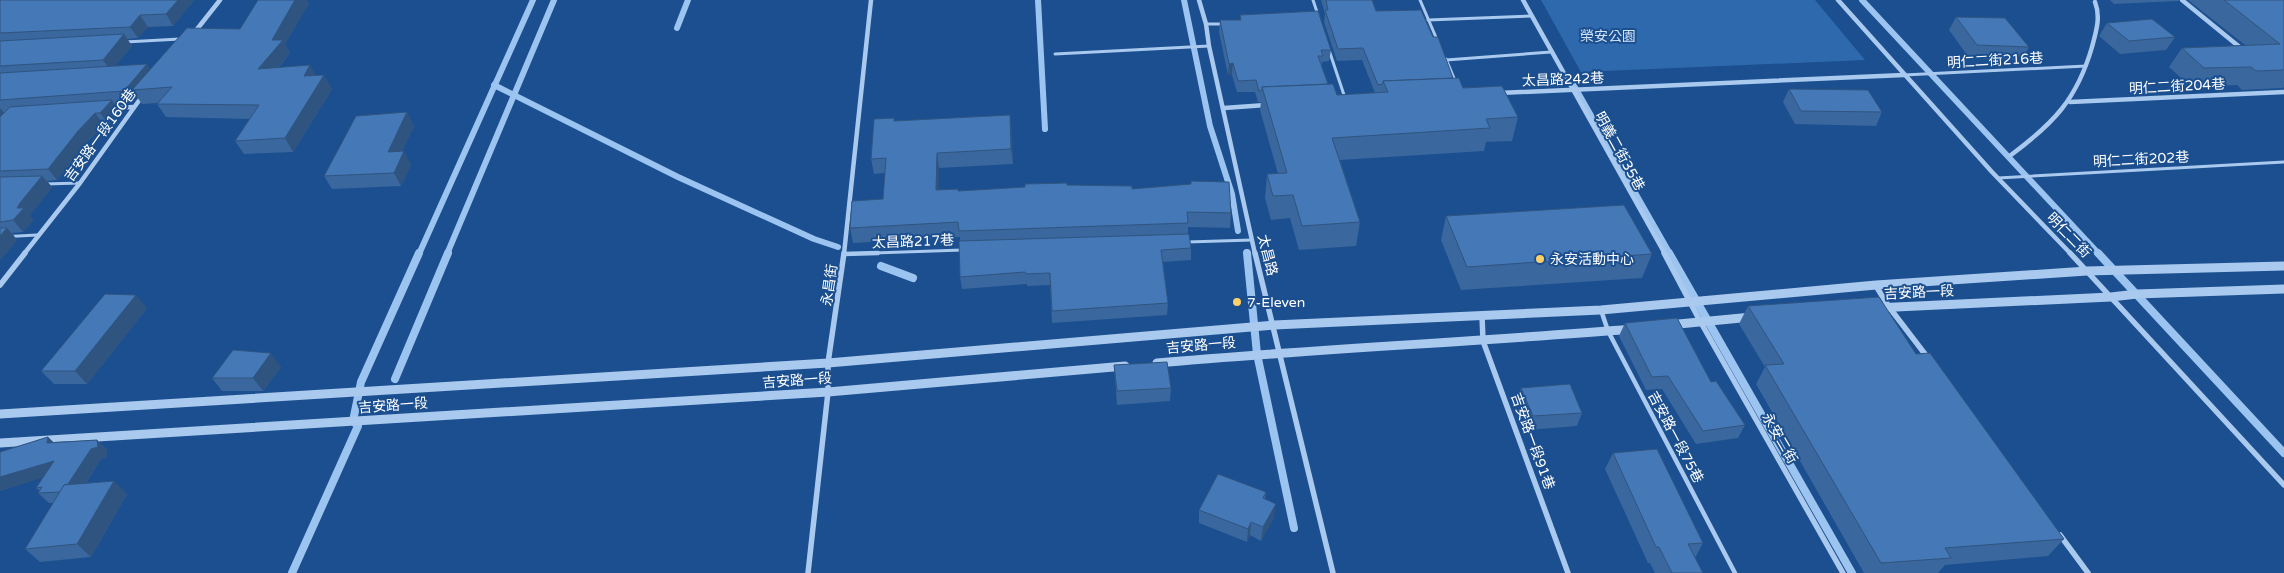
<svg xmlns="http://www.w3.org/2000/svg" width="2284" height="573" font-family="'Varela Round','Noto Sans TC',sans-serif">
  <rect width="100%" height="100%" fill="#1b4f8f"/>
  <polygon fill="#2e69ad" points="1541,0 1815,0 1865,60 1581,72"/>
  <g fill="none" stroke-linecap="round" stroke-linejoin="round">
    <g stroke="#9cc4f0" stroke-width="6">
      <polyline points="1038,0 1045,129"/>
      <polyline points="1184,0 1210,126 1232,194 1238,231"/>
      <polyline points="1862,0 2099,254"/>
      <polyline points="677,28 688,0"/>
      <polyline points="1573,84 1670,254"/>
      <polyline points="494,85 678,177 814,239 838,247"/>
      <polyline points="419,254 533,0"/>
      <polyline points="447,254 554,0"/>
    </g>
    <g stroke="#9cc4f0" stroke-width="8">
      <polyline points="1247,253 1257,354 1294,528"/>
      <polyline points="1669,253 1852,573"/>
      <polyline points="2098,253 2284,453"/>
      <polyline points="881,266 913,278"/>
      <polyline points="395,379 448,253"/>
      <polyline points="292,573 358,426 353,421 361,382 419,253"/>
    </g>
    <g stroke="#a9c9ee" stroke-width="3">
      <polyline points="1313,0 1318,15"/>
      <polyline points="1420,0 1438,42"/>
      <polyline points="1428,20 1532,16"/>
      <polyline points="1206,24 1224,24"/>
      <polyline points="125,42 180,39"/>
      <polyline points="1329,50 1345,98"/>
      <polyline points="1055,54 1209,46"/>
      <polyline points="1446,59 1456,83"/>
      <polyline points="1446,60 1551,52"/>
      <polyline points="1904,75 2086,66"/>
      <polyline points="1998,178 2284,162"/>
      <polyline points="45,184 80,183"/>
      <polyline points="0,237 37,235"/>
      <polyline points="1187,242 1252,240"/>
      <polyline points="844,254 963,250"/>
    </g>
    <g stroke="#a9c9ee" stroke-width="4.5">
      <polyline points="844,254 878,253"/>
      <polyline points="1601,310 1608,331 1735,573"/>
    </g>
    <g stroke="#a9c9ee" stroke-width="4.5">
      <polyline points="1199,0 1206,24 1209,46 1255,254"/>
      <polyline points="1523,0 1665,254"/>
      <polyline points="1838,0 1992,172 2071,254"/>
      <polyline points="2182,0 2242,49"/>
      <polyline points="194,33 220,0"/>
      <polyline points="1499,93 1904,75"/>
      <polyline points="2070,102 2284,92"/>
      <polyline points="112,108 134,107"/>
      <polyline points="1224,108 1266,105"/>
      <path d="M2011 155C2054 123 2077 99 2092 47 2096 32 2101 17 2095 2"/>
      <polyline points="24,254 80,183 143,95"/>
      <polyline points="844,254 871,0"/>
    </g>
    <g stroke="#a9c9ee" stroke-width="5.5">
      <polyline points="1255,253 1333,573"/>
      <polyline points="1664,253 1700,321 1843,573"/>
      <polyline points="2070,253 2284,485"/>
      <polyline points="0,285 25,253"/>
      <polyline points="1876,286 1889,307 1928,358"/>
      <polyline points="1482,316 1483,341 1568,573"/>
      <polyline points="2060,535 2088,573"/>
      <polyline points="808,573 828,392 828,363 844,253"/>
    </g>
    <g stroke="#a9c9ee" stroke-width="9">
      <polyline points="1875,308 2111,297 2137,294 2284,289"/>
      <polyline points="1668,325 1752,317"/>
      <path d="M1157 363C1315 349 1474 342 1633 329"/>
      <polyline points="0,414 828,363 1274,325 1601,310 1876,285 2087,271 2284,266"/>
      <polyline points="0,443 828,392 1125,366"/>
    </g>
  </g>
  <g fill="#3a679d">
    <polygon points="0,0 194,0 173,26 148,27 138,38 127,39 132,46 115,66 151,69 240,29 309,3 285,44 290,53 279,67 316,76 332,89 293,152 244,154 235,141 250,119 166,117 157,104 158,103 142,104 137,97 132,103 114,104 120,112 109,125 104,125 87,142 57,180 47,181 52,187 30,215 33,220 23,232 12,233 17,240 0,260"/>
    <polygon points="1321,0 1372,0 1376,11 1433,37 1453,78 1463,88 1518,117 1512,141 1486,142 1484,151 1340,160 1360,222 1356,246 1299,250 1290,218 1271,220 1265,198 1267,174 1278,174 1260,110 1261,102 1258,102 1255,92 1237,92 1232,75 1228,75 1219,32 1220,20 1240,20 1240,15 1331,50 1329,61 1322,62 1322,67 1328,84 1337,95 1375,93 1362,60 1337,61 1324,22 1325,14"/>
    <polygon points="2110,0 2179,0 2178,1 2114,4"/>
    <polygon points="2188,0 2284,0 2284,87 2283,88 2242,90 2237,85 2191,87 2169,67 2182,48 2245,45"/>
    <polygon points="1956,17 2029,47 2021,60 1970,59 1949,30"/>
    <polygon points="2107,23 2175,37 2166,50 2120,54 2099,36"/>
    <polygon points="1789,89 1882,112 1876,126 1795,124 1783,102"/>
    <polygon points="1010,115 1013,164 939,168 939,190 958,191 1067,185 1132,189 1231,213 1230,228 1188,227 1188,234 1191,248 1191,260 1163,262 1168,303 1167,315 1052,323 1050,285 1027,286 1027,284 962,289 960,277 960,237 853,243 850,228 883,199 885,173 874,174 871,159 894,118 895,121"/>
    <polygon points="414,126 402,151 411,165 401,186 332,189 324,176"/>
    <polygon points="1446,216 1652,254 1642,278 1461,290 1441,240"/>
    <polygon points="1748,306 1916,354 2064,539 2048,556 1945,565 1938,573 1864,573 1756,384 1765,367 1739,324"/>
    <polygon points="147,308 87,384 54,384 41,371"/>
    <polygon points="1625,323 1711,382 1745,425 1738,438 1696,444 1662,389 1646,390 1619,336"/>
    <polygon points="1114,365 1171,388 1170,401 1117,405 1115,379"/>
    <polygon points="281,367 263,391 222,391 212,378"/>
    <polygon points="1521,388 1582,413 1577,426 1528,430 1517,401"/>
    <polygon points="48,437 53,442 97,440 107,450 107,457 101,459 86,483 127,494 91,557 40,562 25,549 53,503 49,503 38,493 40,491 36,488 43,477 0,491 0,452"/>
    <polygon points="1613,453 1703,543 1695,558 1703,573 1655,573 1650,563 1648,563 1605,469"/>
    <polygon points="1266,492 1265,499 1274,517 1261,541 1250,535 1247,542 1199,523 1199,510"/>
  </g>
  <g fill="#305480">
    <polygon points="178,0 194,0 173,26 166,14"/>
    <polygon points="295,0 307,0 309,3 285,44 290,53 266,82 258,69 272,40"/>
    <polygon points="140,15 148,27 138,38 130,27"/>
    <polygon points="124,34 132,46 111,71 103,60"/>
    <polygon points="1233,63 1232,75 1228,75 1229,64"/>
    <polygon points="147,64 154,75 132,90 137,97 132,103 124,91"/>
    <polygon points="310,65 318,79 304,76"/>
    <polygon points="324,75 332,89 293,152 285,138"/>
    <polygon points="112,100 120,112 109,125 100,113"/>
    <polygon points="0,108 9,119 0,130"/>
    <polygon points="407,112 414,126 395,166 388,152"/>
    <polygon points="95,113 104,125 87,142 57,180 48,169 78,131"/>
    <polygon points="1010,115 1012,130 1013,164 1011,149"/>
    <polygon points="404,151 411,165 401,186 394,173"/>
    <polygon points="937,153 939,168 939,205 936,190"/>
    <polygon points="42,176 52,187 30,215 33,220 23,232 13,220 17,208 20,203"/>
    <polygon points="7,228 17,240 0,260 0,236"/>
    <polygon points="136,295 147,308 87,384 75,371"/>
    <polygon points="271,353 281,367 263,391 253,378"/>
    <polygon points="48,437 58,447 47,443"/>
    <polygon points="97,440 107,450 107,457 101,459 73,502 63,492"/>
    <polygon points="54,461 64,471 0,491 0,477"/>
    <polygon points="114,481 127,494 91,557 77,544"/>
    <polygon points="1276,504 1274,517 1261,541 1263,527"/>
    <polygon points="1251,522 1250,535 1247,542 1248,529"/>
  </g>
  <g fill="#4478b7" stroke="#305480">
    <polygon points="0,0 178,0 166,14 140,15 130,27 0,33"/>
    <polygon points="258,0 295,0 272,40 283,40 258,69 310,65 304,76 324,75 285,138 235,141 259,105 157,104 172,87 132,90 187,28 240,29"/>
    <polygon points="1326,0 1372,0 1376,11 1421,10 1433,37 1438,37 1453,78 1383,81 1383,84 1378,85 1363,48 1338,49 1325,10 1328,10"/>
    <polygon points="2224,0 2284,0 2284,70 2256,71 2251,67 2204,68 2182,48 2280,44"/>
    <polygon points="1318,11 1331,50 1321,50 1323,56 1318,56 1328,84 1262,87 1262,90 1259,91 1256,80 1238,81 1233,63 1229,64 1220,20 1241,20 1240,15"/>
    <polygon points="1956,17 2005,18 2029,47 1977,45"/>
    <polygon points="2152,19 2175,37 2129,41 2107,23"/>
    <polygon points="124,34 103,60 0,66 0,41"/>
    <polygon points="147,64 124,91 0,100 0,73"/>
    <polygon points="1459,78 1463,88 1502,86 1518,117 1486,119 1490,128 1332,138 1360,222 1302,226 1293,195 1273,196 1267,174 1287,173 1262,87 1333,84 1337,95 1388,92 1383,81"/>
    <polygon points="1789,89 1868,90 1882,112 1801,111"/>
    <polygon points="112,100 100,113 95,113 78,131 48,169 0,171 0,117 10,107"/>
    <polygon points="407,112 388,152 404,151 394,173 324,176 356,116"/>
    <polygon points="1010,115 1011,149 937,153 936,190 958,189 958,191 1025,187 1025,184 1067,183 1067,185 1132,186 1132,189 1191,184 1191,181 1229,182 1231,213 1187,212 1188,223 959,231 958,222 850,228 852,201 883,199 886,158 871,159 874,119 894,118 894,121"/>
    <polygon points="42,176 20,203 17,208 24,208 13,220 0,222 0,177"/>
    <polygon points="1624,205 1652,254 1467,267 1446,216"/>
    <polygon points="0,228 7,228 0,236"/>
    <polygon points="1189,234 1191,248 1161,250 1168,303 1052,311 1050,273 1026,274 1025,272 960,277 959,241"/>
    <polygon points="105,294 136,295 75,371 41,371"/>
    <polygon points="1879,297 1916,354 1930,353 2064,539 1945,548 1951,558 1881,563 1765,365 1784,364 1748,306"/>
    <polygon points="1677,318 1711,382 1716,381 1745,425 1703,431 1668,376 1652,377 1625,323"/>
    <polygon points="233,350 271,353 253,378 212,378"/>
    <polygon points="1167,362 1171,388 1117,391 1114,365"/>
    <polygon points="1570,384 1582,413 1533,416 1521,388"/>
    <polygon points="48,437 47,443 97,440 98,447 91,449 68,484 64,485 60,492 38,493 42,487 36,488 54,461 0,477 0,452"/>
    <polygon points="1657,449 1703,543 1688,544 1703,573 1672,573 1659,547 1656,547 1613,453"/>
    <polygon points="1218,474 1266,492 1263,498 1276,504 1263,527 1251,522 1248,529 1199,510"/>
    <polygon points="114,481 77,544 25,549 64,485"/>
  </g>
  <g fill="#ffd166" stroke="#1b4f8f" stroke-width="2">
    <circle cx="1540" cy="259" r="5"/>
    <circle cx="1237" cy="302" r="5"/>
  </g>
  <g text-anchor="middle" stroke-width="4" stroke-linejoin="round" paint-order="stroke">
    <g font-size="14" fill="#cfe3fa" stroke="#1b4f8f">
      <text x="1608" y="41">榮安公園</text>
    </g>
    <g font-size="14" fill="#fff" stroke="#1b4f8f">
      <text transform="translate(1995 60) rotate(-3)" y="5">明仁二街216巷</text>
      <text transform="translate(1563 79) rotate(-2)" y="5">太昌路242巷</text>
      <text transform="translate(2177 86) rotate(-3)" y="5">明仁二街204巷</text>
      <text transform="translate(100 135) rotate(-54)" y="5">吉安路一段160巷</text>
      <text transform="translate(1620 151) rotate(61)" y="5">明義二街35巷</text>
      <text transform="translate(2141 159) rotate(-3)" y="5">明仁二街202巷</text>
      <text transform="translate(2069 235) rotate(46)" y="5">明仁二街</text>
      <text transform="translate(913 241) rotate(-2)" y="5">太昌路217巷</text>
      <text transform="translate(1268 255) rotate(76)" y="5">太昌路</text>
      <text transform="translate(829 285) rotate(-82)" y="5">永昌街</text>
      <text transform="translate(1919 292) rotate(-3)" y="5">吉安路一段</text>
      <text transform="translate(1201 345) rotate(-5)" y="5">吉安路一段</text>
      <text transform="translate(797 380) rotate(-4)" y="5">吉安路一段</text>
      <text transform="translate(393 405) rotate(-4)" y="5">吉安路一段</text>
      <text transform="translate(1676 437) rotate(62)" y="5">吉安路一段75巷</text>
      <text transform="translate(1780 438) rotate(60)" y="5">永安二街</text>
      <text transform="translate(1533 441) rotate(70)" y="5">吉安路一段91巷</text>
    </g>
    <g font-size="14" fill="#fff" stroke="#1b4f8f" text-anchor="start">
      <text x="1550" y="264">永安活動中心</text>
      <text x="1247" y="307">7-Eleven</text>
    </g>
  </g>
</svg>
